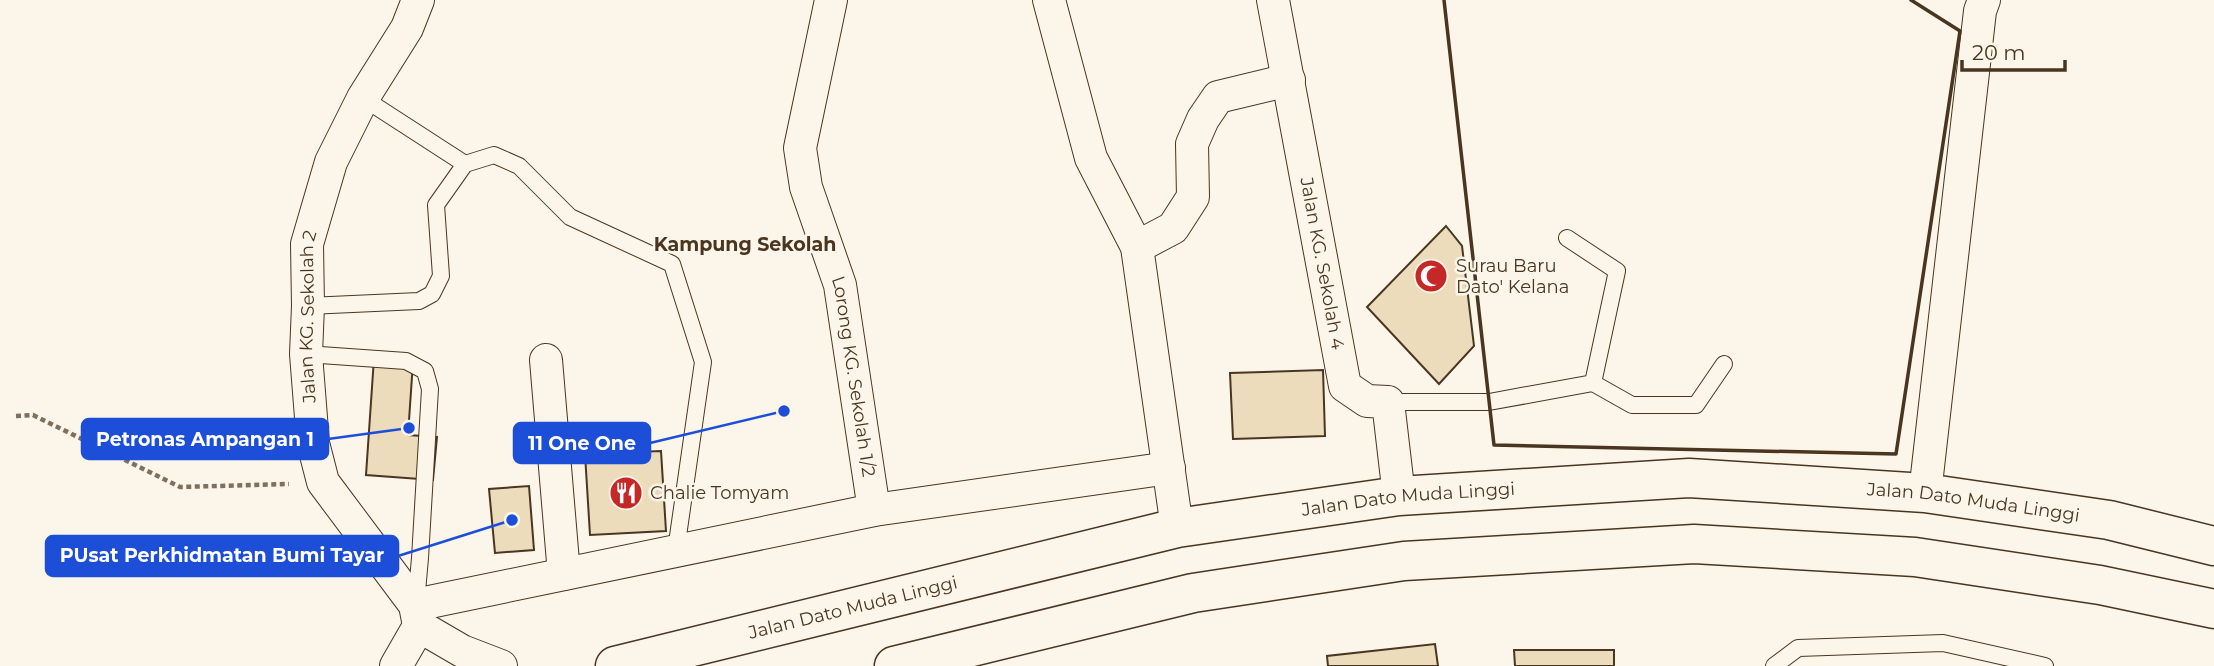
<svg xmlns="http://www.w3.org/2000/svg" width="2214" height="666" font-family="Montserrat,sans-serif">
  <rect width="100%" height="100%" fill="#fbf6e9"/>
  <g fill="#ecdcbc" stroke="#4a3520" stroke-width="2">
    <polygon points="1446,226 1462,246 1474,346 1439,384 1367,307"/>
    <polygon points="374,358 413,362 408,435 437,437 433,480 366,475"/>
    <polygon points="1323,370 1325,436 1233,439 1230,373"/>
    <polygon points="661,451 666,531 590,535 585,454"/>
    <polygon points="529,486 534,550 495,553 489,489"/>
    <polygon points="1435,644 1438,666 1328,666 1327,656"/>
    <polygon points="1514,650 1614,650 1614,666 1515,666"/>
  </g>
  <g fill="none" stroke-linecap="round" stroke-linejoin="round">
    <defs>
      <g id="lane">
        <polyline points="363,98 465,164"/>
        <polyline points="308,306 419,301 432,294 441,276 436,205 465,164 494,155 519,166 570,217 672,264 703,362 676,550"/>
        <polyline points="306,354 406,361 425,371 430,389 420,558 416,603"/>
        <polyline points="1593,383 1632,405 1696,405 1724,364"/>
        <polyline points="1388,402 1489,402 1593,383 1617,271 1567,238"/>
        <polyline points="1774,666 1798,648 1943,643 2045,666"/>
      </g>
      <g id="street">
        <path id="s1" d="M831 0 800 148 806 187 840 285 874 510"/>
        <polyline points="1049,0 1091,158 1137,247 1177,528"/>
        <path id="s2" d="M1273 0 1345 386 1367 401 1388 402 1399 496"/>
        <polyline points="1137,247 1173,228 1193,197 1192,144 1203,119 1218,97 1289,80"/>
        <polyline points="546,360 564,574"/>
        <polyline points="1925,493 1980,11 1984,0"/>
        <polyline points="415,605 874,510 1169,468"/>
        <polyline points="419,626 462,651 501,666"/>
        <path id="s3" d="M396 666 419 626 415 605 323 482 313 443 306 354 308 306 307 244 331 162 363 98 407 28 418 0"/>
      </g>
      <g id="highway">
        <path id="s4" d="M615 666 1177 528 1399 496 1689 478 1925 493 2109 520 2214 546"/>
        <polyline points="894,666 1193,593 1404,561 1694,544 1915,557 2100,585 2214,609"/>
      </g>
    </defs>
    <use href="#lane" stroke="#4a3520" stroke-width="18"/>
    <use href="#street" stroke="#4a3520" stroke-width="34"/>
    <use href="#highway" stroke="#4a3520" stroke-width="41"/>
    <polyline stroke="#7f6f5c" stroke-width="4.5" stroke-dasharray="5 3.5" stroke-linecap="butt" points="16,416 33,415 180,487 289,484"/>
    <use href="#lane" stroke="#fbf6e9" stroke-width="16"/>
    <use href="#street" stroke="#fbf6e9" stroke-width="32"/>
    <use href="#highway" stroke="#fbf6e9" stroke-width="38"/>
    <polyline stroke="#4a3520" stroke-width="3.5" points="1444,0 1494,445 1896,454 1960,31 1911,0"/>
  </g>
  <defs>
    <symbol id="mosque-disc" viewBox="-11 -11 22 22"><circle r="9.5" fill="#c62828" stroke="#fbf6e9"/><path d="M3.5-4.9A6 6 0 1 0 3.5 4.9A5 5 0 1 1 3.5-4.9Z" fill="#fff"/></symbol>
    <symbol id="restaurant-disc" viewBox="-11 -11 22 22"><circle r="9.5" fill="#c62828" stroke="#fbf6e9"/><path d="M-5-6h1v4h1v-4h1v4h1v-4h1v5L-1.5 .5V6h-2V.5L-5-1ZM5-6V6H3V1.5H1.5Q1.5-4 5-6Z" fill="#fff"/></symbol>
  </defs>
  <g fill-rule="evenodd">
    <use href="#mosque-disc" x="1412" y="257" width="38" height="38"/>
    <use href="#restaurant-disc" x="607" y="474" width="38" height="38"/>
  </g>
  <g text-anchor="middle" stroke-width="5" stroke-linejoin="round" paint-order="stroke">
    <g font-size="18" fill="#4a3520" stroke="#fbf6e9">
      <text dy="6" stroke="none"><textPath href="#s2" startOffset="268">Jalan KG. Sekolah 4</textPath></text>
      <text dy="6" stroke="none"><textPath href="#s3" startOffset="388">Jalan KG. Sekolah 2</textPath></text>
      <text dy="6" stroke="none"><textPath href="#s1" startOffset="387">Lorong KG. Sekolah 1/2</textPath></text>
      <text dy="6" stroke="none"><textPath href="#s4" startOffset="812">Jalan Dato Muda Linggi</textPath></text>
      <text dy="6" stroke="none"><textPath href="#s4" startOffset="1379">Jalan Dato Muda Linggi</textPath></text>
      <text dy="6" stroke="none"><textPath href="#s4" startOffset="245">Jalan Dato Muda Linggi</textPath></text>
    </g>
    <g font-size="18" fill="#4a3520" stroke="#fbf6e9" text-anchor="start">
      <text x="1456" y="272">Surau Baru<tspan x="1456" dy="21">Dato' Kelana</tspan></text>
      <text x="650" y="499">Chalie Tomyam</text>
    </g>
    <g font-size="19" font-weight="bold" fill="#4a3520" stroke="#fbf6e9">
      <text x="745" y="251">Kampung Sekolah</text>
    </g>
  </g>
  <path fill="none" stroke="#1d4ed8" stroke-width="2.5" d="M409 428L328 439M784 411L650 443M512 520L398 556"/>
  <g fill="#1d4ed8" stroke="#fbf6e9" stroke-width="2.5">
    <circle cx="409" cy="428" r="7"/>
    <circle cx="784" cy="411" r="7"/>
    <circle cx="512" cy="520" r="7"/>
  </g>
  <g fill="#1d4ed8" stroke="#1d4ed8" stroke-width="2.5">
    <rect x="82" y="419" width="246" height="40" rx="7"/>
    <rect x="514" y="423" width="136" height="40" rx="7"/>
    <rect x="46" y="536" width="352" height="40" rx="7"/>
  </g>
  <g font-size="19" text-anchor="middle" font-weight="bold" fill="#fff">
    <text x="205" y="446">Petronas Ampangan 1</text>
    <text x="582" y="450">11 One One</text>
    <text x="222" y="562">PUsat Perkhidmatan Bumi Tayar</text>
  </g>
  <path d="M1962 60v10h103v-10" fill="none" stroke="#4a3520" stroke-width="3.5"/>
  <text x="1972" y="60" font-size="21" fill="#4a3520" stroke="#fbf6e9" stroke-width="5" paint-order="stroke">20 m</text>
</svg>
